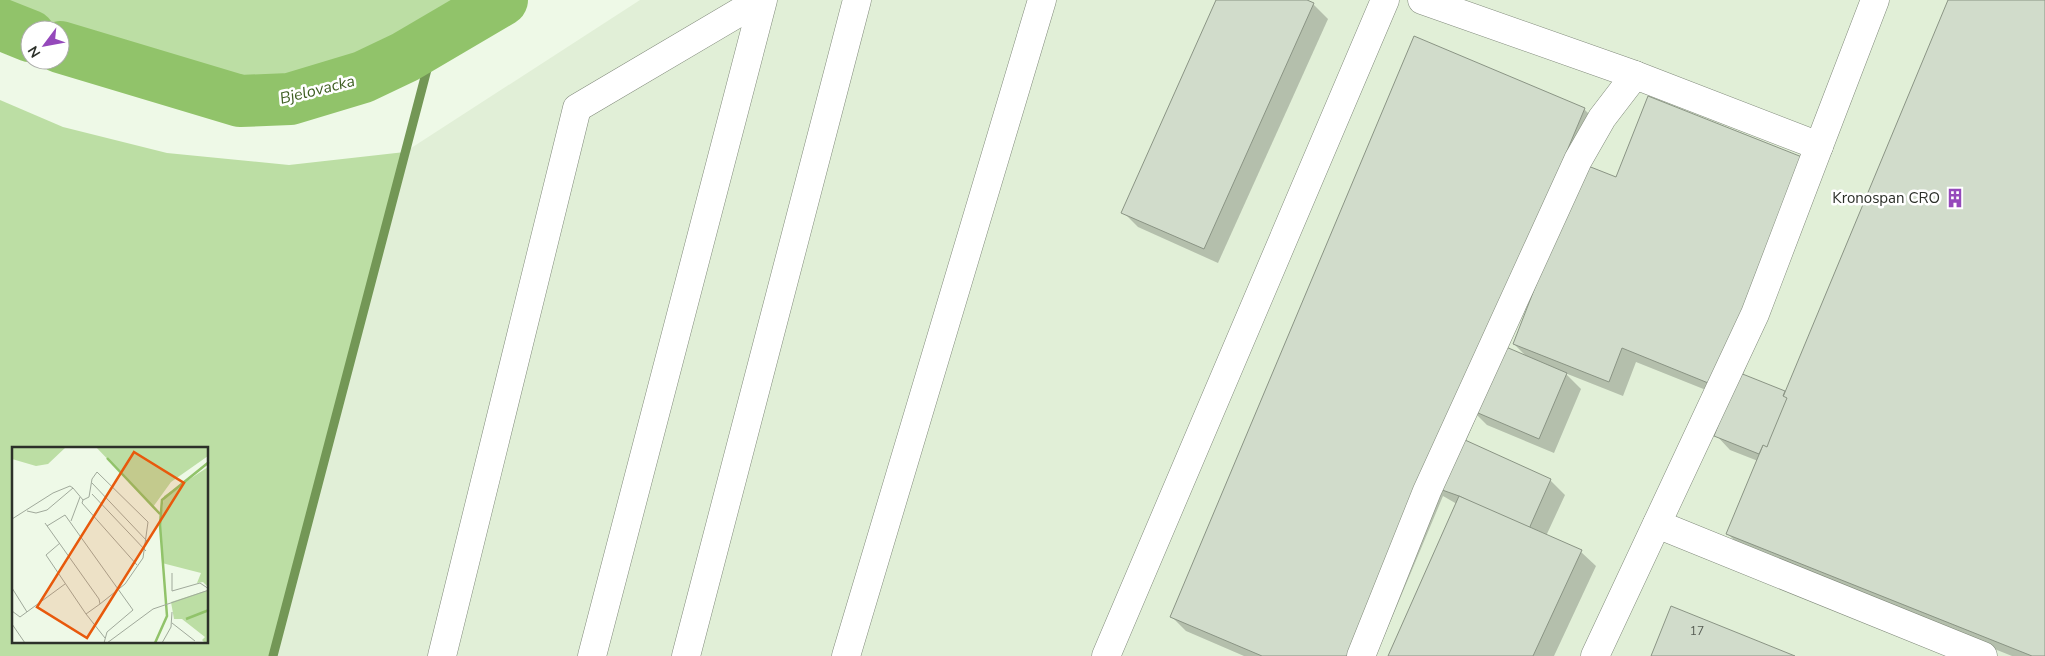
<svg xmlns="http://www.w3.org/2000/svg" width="2045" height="656" font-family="'Nunito Sans',sans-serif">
  <rect width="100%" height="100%" fill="#eef9e7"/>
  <polygon fill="#e1efd7" points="640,0 2045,0 2045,656 273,656 405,152"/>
  <g fill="#bcdea4" fill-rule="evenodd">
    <polygon points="6,0 502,0 415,51 363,77 290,99 240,101 188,87"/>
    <path d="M0 100 63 127 167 153 289 165 405 152 273 656H0ZM208 448V642H14V448Z"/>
  </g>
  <g fill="#0003" fill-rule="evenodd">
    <polygon points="1218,0 1304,0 1313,4 1328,19 1218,263 1138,227 1123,212"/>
    <path d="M1950 0H2045V656H2012L1742 548 1727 533 1758 461 1730 450 1716 435 1726 398 1636 362 1623 396 1565 373 1581 389 1554 453 1487 425 1477 415 1466 441 1550 480 1565 495 1546 536 1581 552 1596 566 1554 656H1389L1457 504 1443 496 1376 656H1244L1186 631 1172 617 1584 109 1599 124 1582 165 1616 179 1821 175 1743 375 1786 392ZM1583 168 1514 344 1528 358 1505 348Z"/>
  </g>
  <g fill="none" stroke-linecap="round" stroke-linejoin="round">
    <polyline stroke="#739756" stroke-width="9" points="273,656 435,39"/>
    <g stroke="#91c36a" stroke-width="52">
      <polyline points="0,24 30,36"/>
      <polyline points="60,47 240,101 290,99 363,77 405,57 502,0"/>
    </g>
  </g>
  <g fill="#d1dccb" stroke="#8a9484">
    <polygon points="1216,0 1307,0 1314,3 1204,249 1121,213"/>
    <polygon points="1948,0 2045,0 2045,656 2032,656 1726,534"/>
    <polygon points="1414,36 1585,108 1355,656 1262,656 1170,617"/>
    <polygon points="1648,96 1807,159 1718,387 1622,348 1609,382 1513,344 1583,164 1616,177"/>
    <polygon points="1499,344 1567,373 1539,439 1471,410"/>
    <polygon points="1740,373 1785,391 1783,396 1787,398 1770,439 1767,447 1763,445 1759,454 1714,436 1719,423 1715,421"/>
    <polygon points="1454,435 1551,479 1528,531 1459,496 1431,486"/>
    <polygon points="1459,496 1582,550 1533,656 1388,656"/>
    <polygon points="1671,606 1795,656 1651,656"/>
  </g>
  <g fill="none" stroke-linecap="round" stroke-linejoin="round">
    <defs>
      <g id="minor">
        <polyline points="1422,0 1635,75"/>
        <polyline points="1657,524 1983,656"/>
        <polyline points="442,656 577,108 760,0"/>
        <polyline points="592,656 763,0"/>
        <polyline points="686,656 857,0"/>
        <polyline points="846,656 1042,0"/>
        <polyline points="1106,656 1385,0"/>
        <polyline points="1361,656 1427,491 1578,160 1602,118 1635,75 1819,146 1875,0"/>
        <polyline points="1595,656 1755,314 1819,146"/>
      </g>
    </defs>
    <use href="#minor" stroke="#818a7b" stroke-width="29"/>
    <use href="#minor" stroke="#fff" stroke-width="28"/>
  </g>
  <defs>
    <symbol id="building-bare" viewBox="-9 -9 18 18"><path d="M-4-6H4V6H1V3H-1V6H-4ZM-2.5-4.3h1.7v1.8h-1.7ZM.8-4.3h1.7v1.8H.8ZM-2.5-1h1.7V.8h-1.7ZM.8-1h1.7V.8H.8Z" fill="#9549bb" stroke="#fff" stroke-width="2.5" paint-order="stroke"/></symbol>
  </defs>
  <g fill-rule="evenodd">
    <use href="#building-bare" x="1941" y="184" width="28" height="28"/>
  </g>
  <g text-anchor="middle" stroke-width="5" stroke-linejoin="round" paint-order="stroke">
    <g font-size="12" fill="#555b52">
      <text x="1697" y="635">17</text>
    </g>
    <g font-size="15" fill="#2c3029" stroke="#fff" text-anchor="end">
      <text x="1940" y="203">Kronospan CRO</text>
    </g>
    <g font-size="16" font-style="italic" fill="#3e5f22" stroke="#fff">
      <text transform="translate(317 89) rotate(-14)" y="6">Bjelovacka</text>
    </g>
  </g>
  <g transform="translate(12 447)">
    <rect width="196" height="196" fill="#eef9e7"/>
    <path d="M1 0H54L36 17 24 19 0 12ZM84 0H196V9L159 35 141 60ZM196 20V140L191 135 185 136 189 126 150 116 148 78 152 49ZM196 143V196H193L190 193 193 190 170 172H162L159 155Z" fill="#bcdea4"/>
    <path fill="none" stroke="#91c36a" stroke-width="2.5" d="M95 11 148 67M174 172 197 163M143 196 155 169 148 78 150 53 197 15"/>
    <path fill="none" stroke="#a0a99b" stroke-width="1" d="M80 36 135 94M61 41 71 53 77 50 80 32 85 25 136 75 131 111 113 137 88 157M80 47 134 104M71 53 70 56 125 118M0 72 41 46 58 39 61 41 35 63 24 66 15 64M59 74 68 50M33 76 87 152 88 157 74 167 93 191M35 79 53 68 121 163 95 185 92 196M48 96 34 108 74 167M160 126V144L188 136 197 142M0 141 15 165M0 164 8 170 53 137M160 176 183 194M0 177 13 196M95 196 141 162 197 143M150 196 159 180 160 165"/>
    <path fill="#e8590c" fill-opacity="0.15" stroke="#e8590c" stroke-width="2.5" d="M122 5 172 36 75 191 25 160Z"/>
    <rect width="196" height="196" fill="none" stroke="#2c3029" stroke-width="2.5"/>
  </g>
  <g transform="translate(45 45) rotate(238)"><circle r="24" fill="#ffffff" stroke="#abaca9"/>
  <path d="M0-4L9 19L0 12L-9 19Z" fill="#9549bb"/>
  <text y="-8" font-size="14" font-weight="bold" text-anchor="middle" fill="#2c3029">N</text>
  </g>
</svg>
